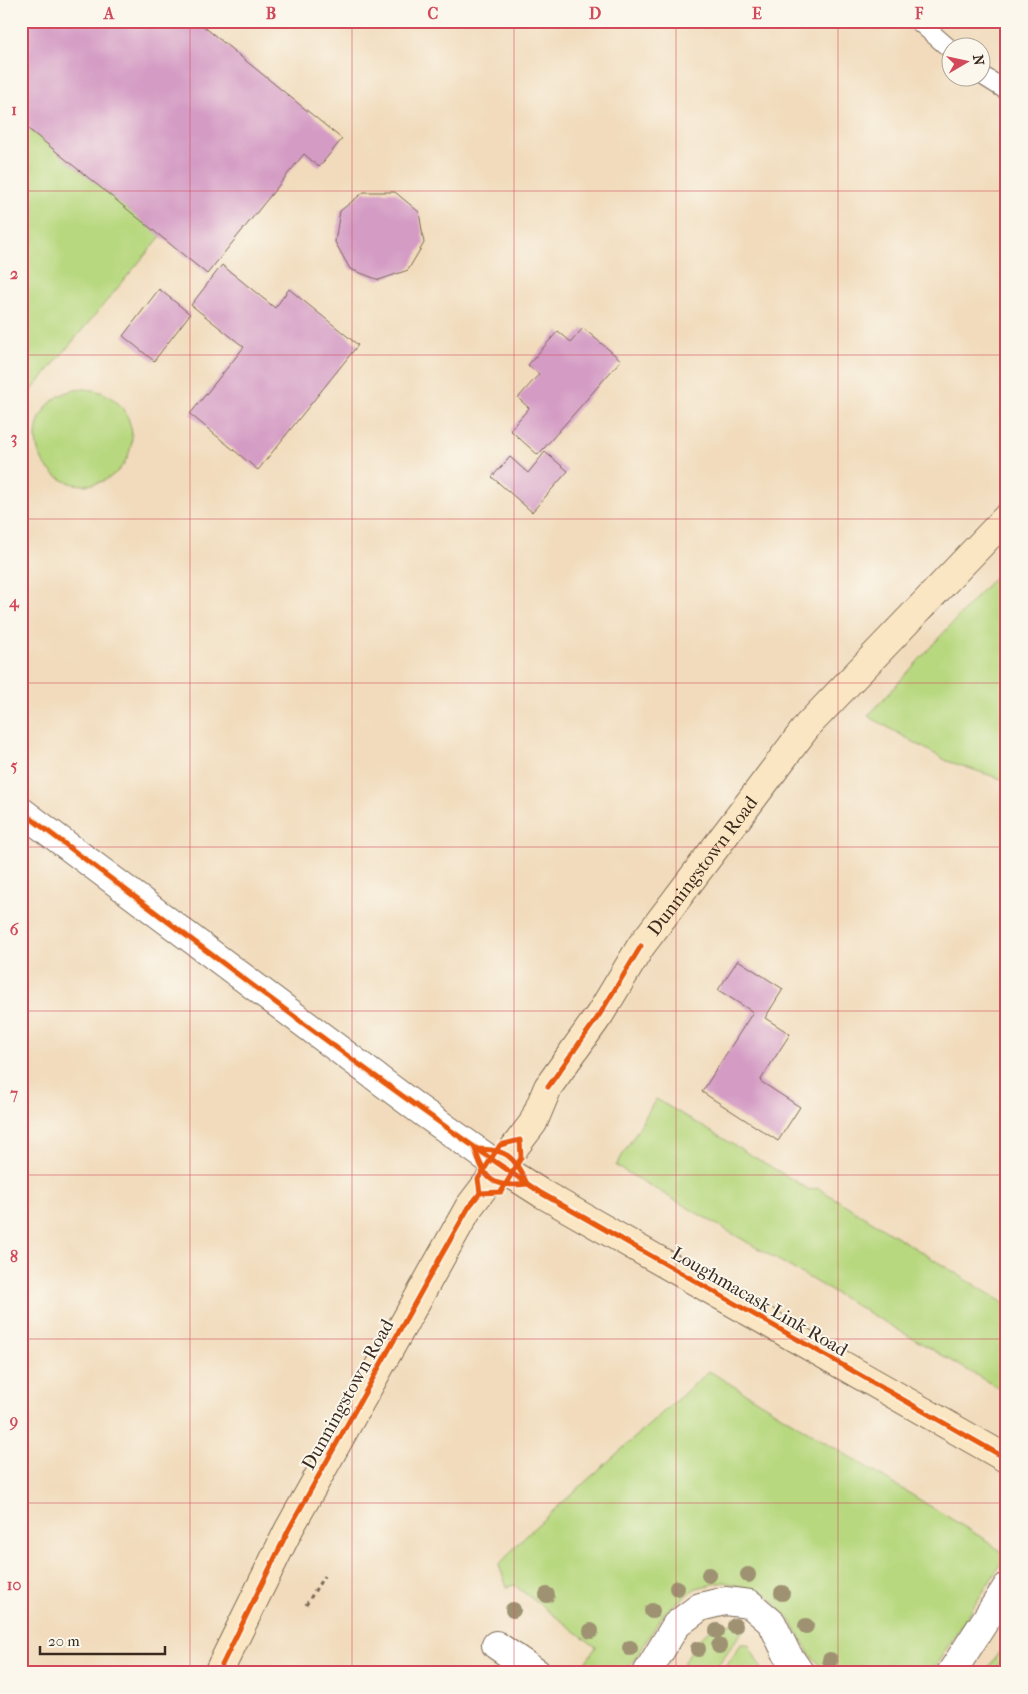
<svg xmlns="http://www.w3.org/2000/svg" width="1028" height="1694" font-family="'IM FELL French Canon',serif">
  <rect width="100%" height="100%" fill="#fbf7ec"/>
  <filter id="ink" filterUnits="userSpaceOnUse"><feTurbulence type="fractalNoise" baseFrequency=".02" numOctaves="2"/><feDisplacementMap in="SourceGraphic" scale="10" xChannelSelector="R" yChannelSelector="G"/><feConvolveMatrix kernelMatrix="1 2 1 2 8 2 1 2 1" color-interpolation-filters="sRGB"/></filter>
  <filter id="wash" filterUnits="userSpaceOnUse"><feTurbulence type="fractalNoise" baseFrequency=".0096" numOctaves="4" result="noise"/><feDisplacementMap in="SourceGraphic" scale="20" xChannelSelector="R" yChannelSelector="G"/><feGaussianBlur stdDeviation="1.12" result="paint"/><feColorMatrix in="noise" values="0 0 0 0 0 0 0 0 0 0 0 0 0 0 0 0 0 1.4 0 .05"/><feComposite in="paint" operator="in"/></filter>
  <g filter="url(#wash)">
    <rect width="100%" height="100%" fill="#f1dbbc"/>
    <g fill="#b8d87f" stroke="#7a814e">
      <polygon points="21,123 161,236 21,403"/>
      <circle cx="84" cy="437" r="48"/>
      <polygon points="1007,563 1007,781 947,761 868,716"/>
      <polygon points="656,1099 810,1190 818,1188 1007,1305 1007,1393 616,1166"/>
      <polygon points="709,1371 989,1542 1006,1556 931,1673 827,1673 809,1653 790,1620 766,1593 724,1582 696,1588 665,1612 631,1664 621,1673 578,1673 596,1647 514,1585 507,1587 499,1565 525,1536"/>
      <path d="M732 1623 747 1625 712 1673H690L681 1667C698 1641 699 1629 732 1623Z"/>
      <polygon points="1007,1640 1007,1650 993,1673 985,1673"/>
      <polygon points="741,1644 748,1644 764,1673 722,1673"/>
    </g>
    <g id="blocks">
      <g fill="#d49bc4">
        <polygon points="21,21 197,21 342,139 319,167 304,154 207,274 21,123"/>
        <polygon points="364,192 395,192 419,212 424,243 408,270 379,280 350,269 335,242 340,211"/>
        <polygon points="222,265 275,308 289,289 358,345 258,470 190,414 244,347 191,305"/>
        <polygon points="159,289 190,314 154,361 123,336"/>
        <polygon points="583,328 621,360 538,455 510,430 529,408 518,398 539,374 528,365 558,331 571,342"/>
        <polygon points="545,452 568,471 532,512 492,477 510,457 528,473"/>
        <polygon points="738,960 783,989 765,1018 790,1034 760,1081 800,1107 778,1141 702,1092 753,1012 718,990"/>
      </g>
    </g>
  </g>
  <g filter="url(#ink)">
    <use href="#blocks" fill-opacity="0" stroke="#7b6855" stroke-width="1"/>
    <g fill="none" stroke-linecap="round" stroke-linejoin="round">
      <defs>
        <g id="lane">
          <polyline points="918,21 950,49"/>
          <polyline points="980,74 1007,91"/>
        </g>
        <g id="street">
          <polyline points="21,811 417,1108 500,1167"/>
          <polyline points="496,1645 537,1673"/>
          <polyline points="647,1673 676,1625 700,1607 725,1601 750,1604 772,1623 787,1654 800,1673"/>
          <polyline points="951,1673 1007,1587"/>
        </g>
        <g id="secondary">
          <polyline points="500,1167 541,1193 1007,1459"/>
          <path id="s1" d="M218 1673 289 1529 469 1207 533 1123 548 1087 600 1014 641 946 808 725 1007 517"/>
        </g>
      </defs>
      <use href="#lane" stroke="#7b6855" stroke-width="20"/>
      <use href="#street" stroke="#7b6855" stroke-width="30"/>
      <use href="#secondary" stroke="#7b6855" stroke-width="30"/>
      <polyline stroke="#7b6855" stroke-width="3" stroke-dasharray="4 4" stroke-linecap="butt" points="306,1605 324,1576"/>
      <use href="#lane" stroke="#fff" stroke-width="18"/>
      <use href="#street" stroke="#fff" stroke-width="28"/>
      <use href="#secondary" stroke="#fbe6c3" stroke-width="28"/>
      <defs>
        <g id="cycleway">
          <path d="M21 811C193 940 363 1072 541 1193L1007 1459"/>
          <polyline points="548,1087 600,1014 641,946"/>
          <polygon points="520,1140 521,1158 501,1192 480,1193 478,1179 500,1145"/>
          <path d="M475 1149C506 1149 514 1155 527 1184 493 1188 485 1181 475 1149Z"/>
          <polyline points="218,1673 289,1529 441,1256 469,1207 480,1193"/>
        </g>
      </defs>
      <use href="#cycleway" stroke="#fbf7ec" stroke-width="8"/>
      <use href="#cycleway" stroke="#e8590c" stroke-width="5"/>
    </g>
    <g fill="#9e9272">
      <circle cx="709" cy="1575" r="8"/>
      <circle cx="748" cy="1575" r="8"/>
      <circle cx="677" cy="1588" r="8"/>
      <circle cx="782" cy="1593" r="8"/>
      <circle cx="547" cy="1595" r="8"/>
      <circle cx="513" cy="1610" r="8"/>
      <circle cx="652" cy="1611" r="8"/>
      <circle cx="735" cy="1626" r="8"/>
      <circle cx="806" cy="1626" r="8"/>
      <circle cx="591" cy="1631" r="8"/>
      <circle cx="717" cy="1631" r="8"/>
      <circle cx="719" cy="1646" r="8"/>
      <circle cx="630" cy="1648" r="8"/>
      <circle cx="698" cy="1649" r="8"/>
      <circle cx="830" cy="1660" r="8"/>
    </g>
  </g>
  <path fill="none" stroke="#d1495b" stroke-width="1" stroke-opacity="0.55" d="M190 21V1673M352 21V1673M514 21V1673M676 21V1673M838 21V1673M21 191H1007M21 355H1007M21 519H1007M21 683H1007M21 847H1007M21 1011H1007M21 1175H1007M21 1339H1007M21 1503H1007"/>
  <g text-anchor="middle" stroke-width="4" stroke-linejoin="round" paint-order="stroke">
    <g font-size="19" fill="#3b2a1e" stroke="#fbf7ec">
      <text dy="7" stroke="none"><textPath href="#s1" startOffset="944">Dunningstown Road</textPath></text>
      <text transform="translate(760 1301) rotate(30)" y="7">Loughmacask Link Road</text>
      <text transform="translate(347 1394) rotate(-61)" y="7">Dunningstown Road</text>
    </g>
  </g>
  <rect width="1028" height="1694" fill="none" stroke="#fbf7ec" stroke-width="55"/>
  <g transform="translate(966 62) rotate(81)"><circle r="24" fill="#fbf7ec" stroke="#aea59a"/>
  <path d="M0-4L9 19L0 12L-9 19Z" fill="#d1495b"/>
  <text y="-8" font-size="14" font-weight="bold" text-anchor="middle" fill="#3b2a1e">N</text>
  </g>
  <path d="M40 1646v8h125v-8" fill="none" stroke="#3b2a1e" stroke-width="2.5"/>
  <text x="48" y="1646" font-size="15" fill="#3b2a1e" stroke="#fbf7ec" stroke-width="4" paint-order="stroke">20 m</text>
  <rect x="28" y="28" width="972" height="1638" fill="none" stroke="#d1495b" stroke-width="2"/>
  <g font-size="16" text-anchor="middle" font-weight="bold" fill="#d1495b">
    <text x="109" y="19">A</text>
    <text x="271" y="19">B</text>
    <text x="433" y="19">C</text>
    <text x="595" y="19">D</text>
    <text x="757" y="19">E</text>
    <text x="919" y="19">F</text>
    <text x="14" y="115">1</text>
    <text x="14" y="279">2</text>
    <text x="14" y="443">3</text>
    <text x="14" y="607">4</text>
    <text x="14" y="771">5</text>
    <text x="14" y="935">6</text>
    <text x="14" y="1099">7</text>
    <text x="14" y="1262">8</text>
    <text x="14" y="1426">9</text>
    <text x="14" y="1590">10</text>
  </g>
</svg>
